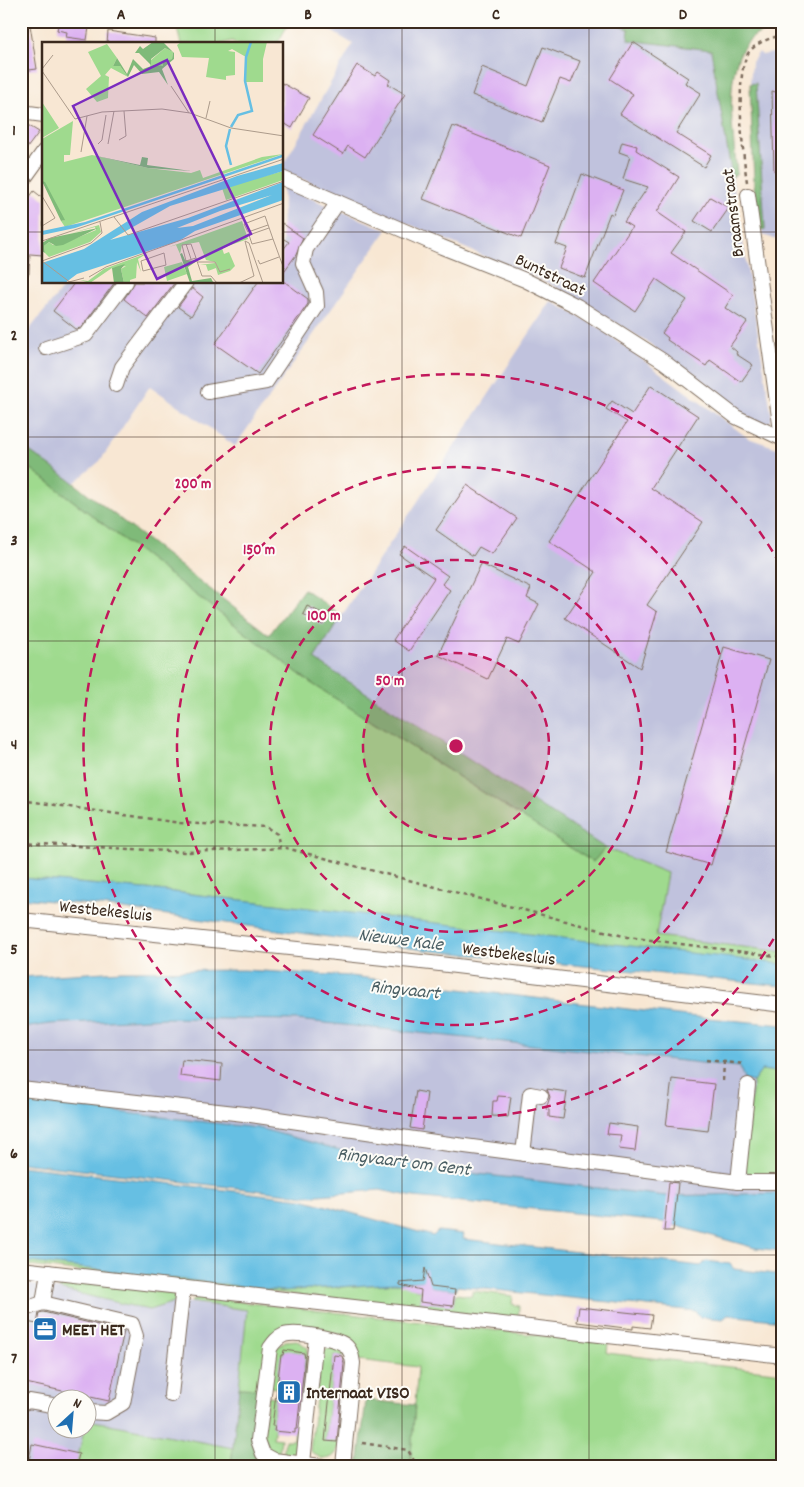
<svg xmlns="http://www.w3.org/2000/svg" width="804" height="1487" font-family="Dekko,sans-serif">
  <rect width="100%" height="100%" fill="#fdfcf7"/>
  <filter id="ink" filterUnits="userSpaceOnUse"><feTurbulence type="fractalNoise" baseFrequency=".02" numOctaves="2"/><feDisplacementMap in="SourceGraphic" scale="10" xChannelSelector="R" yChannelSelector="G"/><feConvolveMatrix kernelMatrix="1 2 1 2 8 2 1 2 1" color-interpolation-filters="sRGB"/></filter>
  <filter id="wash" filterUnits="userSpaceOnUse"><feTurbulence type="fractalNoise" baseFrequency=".0096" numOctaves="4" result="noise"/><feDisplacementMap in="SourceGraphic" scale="20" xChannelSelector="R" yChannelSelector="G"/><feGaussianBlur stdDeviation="1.12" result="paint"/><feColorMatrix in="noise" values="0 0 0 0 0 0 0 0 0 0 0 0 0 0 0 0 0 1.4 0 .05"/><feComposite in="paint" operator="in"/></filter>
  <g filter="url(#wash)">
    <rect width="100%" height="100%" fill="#f8e7d3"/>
    <g fill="#c0c2dd">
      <polygon points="314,21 604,21 629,29 628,40 711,50 772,418 770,423 762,424 744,415 646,341 550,284 283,171 283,165 353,44"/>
      <polygon points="783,51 783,242 763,235 756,84 750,84 752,62 759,52 762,55"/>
      <polygon points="283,187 387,230 235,446 150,386 100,461 74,483 21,445 21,340 67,283 282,282"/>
      <polygon points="551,301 600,328 748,438 783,450 783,952 655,936 667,873 605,848 313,659"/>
      <polygon points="165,1018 297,1020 337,1023 740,1067 744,1080 762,1070 783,1073 783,1193 666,1196 418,1167 418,1164 385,1162 258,1128 21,1101 21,1036 24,1028 49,1024"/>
      <polygon points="21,1283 88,1295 149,1310 177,1301 247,1310 233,1448 88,1420 88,1400 58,1400 58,1430 84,1430 76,1466 21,1466"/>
      <polygon points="783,1397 783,1466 775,1466"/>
    </g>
    <g fill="#9fda8e" stroke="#6d8256">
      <polygon points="175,21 290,21 277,44 237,44 232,41 221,44 181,44"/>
      <polygon points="21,461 311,683 593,862 605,848 667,873 656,936 783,952 783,965 157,890 21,878"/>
      <polygon points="762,1070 783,1073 783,1178 755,1175 746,1172 744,1165 753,1082"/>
      <polygon points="21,1261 281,1291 415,1282 415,1289 421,1290 420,1302 453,1305 455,1294 472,1296 472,1291 513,1296 512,1304 519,1306 518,1319 21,1265"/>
      <polygon points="63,1282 89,1283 173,1293 177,1301 149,1310 59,1289"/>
      <polygon points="198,1297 608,1343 607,1353 783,1373 783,1397 775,1466 410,1466 418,1367 358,1360 351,1342 340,1334 284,1330 260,1389 239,1388 247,1310 191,1302"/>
      <polygon points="297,1340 308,1348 298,1449 292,1456 283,1456 285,1440 294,1440 295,1429 297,1429 301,1401 298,1400 302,1391 305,1359 303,1358 304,1353 284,1351 283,1355 281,1356 277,1388 269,1387 273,1351 285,1341"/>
      <path d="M335 1347 339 1348 347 1356 334 1355 325 1440 340 1441C337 1453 335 1459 322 1459L310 1451 321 1354 327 1349Z"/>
      <path d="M268 1396 276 1397 272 1425 275 1426 273 1438 281 1439 279 1456C256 1448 266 1416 268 1396Z"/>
      <polygon points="88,1420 233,1448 231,1466 76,1466 84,1430 88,1430"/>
    </g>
    <g fill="#7fba79" stroke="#5d724c">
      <path d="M604 21H753L762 27 776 25 775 21H783V28C776 30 767 30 760 33 718 52 734 138 737 174L732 177 711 50 628 40 629 29Z"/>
      <polygon points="756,83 765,229 756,231 750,84"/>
      <polygon points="21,445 74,483 269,635 304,589 342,616 314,659 605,848 593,862 311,683 21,461"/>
      <polygon points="239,1388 260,1389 255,1449 271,1466 231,1466"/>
      <polygon points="366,1400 415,1405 410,1466 358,1466"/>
    </g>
    <g fill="#66bfe3" stroke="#507480">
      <polygon points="21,878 157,890 783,964 783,986 424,950 102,906 21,898"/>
      <polygon points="244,970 350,976 687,1016 783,1025 783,1073 762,1070 753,1082 744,1080 740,1067 297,1020 165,1018 49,1024 24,1028 21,1036 21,977 122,971"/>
      <polygon points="21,1101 258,1128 385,1162 418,1164 418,1167 666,1196 783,1193 783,1251 755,1248 663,1222 414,1197 380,1190 306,1196 21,1163"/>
      <polygon points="21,1166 302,1199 433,1236 438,1231 464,1234 463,1239 701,1266 706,1261 730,1264 734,1269 783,1275 783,1321 728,1315 723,1319 699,1317 695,1311 457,1286 455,1290 431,1287 424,1281 281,1291 21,1261"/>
    </g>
    <g id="blocks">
      <g fill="#dcb1f2">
        <polygon points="59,21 90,21 87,40 66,37 67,32 57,30"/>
        <polygon points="30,25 37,69 21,71 21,26"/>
        <polygon points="108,31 155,38 155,44 107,44"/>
        <polygon points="633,42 688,78 685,83 701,93 676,133 711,155 704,167 620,114 633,94 610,79"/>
        <polygon points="543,47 580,61 571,83 560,79 542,122 472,95 482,67 528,86"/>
        <polygon points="357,65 375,76 378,72 390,80 388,84 405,94 365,157 348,146 343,154 313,135"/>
        <polygon points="282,83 309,98 292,128 282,122"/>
        <polygon points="772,91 783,94 783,170 774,171"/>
        <polygon points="21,121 39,132 21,156"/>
        <polygon points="453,126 550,165 521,238 423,199"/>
        <polygon points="622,142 637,146 636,150 679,177 657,212 686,232 671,253 733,295 725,308 747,322 730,346 737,352 736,354 753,365 741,382 710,360 706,366 667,340 668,338 662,333 687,300 656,279 635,311 594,283 632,227 624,222 648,187 623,179 630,156 619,152"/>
        <polygon points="582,174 623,190 613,215 610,213 585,278 559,268 567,248 556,244"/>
        <polygon points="34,191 44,199 43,255 30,254 29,274 21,274 21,209"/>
        <polygon points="710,197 729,208 712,232 694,221"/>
        <polygon points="282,223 303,238 296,255 282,274 282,251 289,242 282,238"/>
        <polygon points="75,282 115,282 81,328 76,329 53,311"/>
        <polygon points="135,282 175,282 148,318 124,299"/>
        <polygon points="258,282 285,282 308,299 308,304 258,374 215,344"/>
        <polygon points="192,288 203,297 191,316 178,307"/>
        <polygon points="651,385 698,416 651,488 703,522 647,605 657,612 640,668 565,618 596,572 549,541 627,422 606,409 612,401 632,414"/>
        <polygon points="467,485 517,518 492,554 479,547 473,556 436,530"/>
        <polygon points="405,546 448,576 442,584 450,590 409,651 393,640 434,578 399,554"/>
        <polygon points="481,564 531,588 527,598 539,604 519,644 507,639 488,679 438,655"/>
        <polygon points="307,606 328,616 323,625 303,614"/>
        <polygon points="724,647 769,660 711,865 666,852"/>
        <polygon points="182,1060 222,1064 221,1081 180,1076"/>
        <polygon points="672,1079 714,1084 708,1131 666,1126"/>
        <polygon points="547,1089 567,1092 563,1119 549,1117 549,1110 546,1109 550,1097"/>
        <polygon points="416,1091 427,1093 422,1130 410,1128"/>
        <polygon points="498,1096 511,1097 508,1117 492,1116 493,1101 497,1101"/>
        <polygon points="609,1123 638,1127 635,1151 619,1149 621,1135 607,1134"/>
        <polygon points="669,1182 678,1183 673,1231 664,1231"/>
        <polygon points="425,1268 431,1287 455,1290 453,1306 420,1302 421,1290 400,1285 400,1283 423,1281"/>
        <polygon points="579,1307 652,1315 650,1328 633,1326 633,1329 577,1322"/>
        <polygon points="43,1312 124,1331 109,1401 21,1382 21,1321 37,1324 39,1313"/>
        <polygon points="284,1350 304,1353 305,1358 297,1429 295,1429 295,1433 274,1431 275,1426 272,1426 281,1355 283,1355"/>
        <polygon points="334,1355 342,1356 344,1363 337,1442 325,1441"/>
        <polygon points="32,1444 79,1454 76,1466 28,1466"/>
      </g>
    </g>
  </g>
  <g filter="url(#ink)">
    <use href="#blocks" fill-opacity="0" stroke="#7d6c5d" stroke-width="1"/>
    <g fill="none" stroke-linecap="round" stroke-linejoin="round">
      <defs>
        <g id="minor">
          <polyline points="21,112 44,115"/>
          <polyline points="282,178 442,247 525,280 577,306 663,361 736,417 783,439"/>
          <polyline points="21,183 44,151"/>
          <polyline points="748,195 782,438"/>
          <polyline points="46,348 86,335 126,282"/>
          <polyline points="116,385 122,367 186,282"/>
          <polyline points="208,392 266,382 317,306 316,292 303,263 306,249 338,202"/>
          <polyline points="21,920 431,963 783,1005"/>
          <polyline points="21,1089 244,1114 442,1143 738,1182 783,1182"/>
          <polyline points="523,1154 530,1094 541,1096"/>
          <polyline points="738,1182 748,1085"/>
          <polyline points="21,1269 783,1356"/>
          <polyline points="43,1303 48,1272"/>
          <polyline points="21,1310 43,1303 132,1324 136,1336 123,1403 106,1413 88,1412"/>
          <polyline points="171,1395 183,1287"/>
          <polyline points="21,1404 29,1401 58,1406"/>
          <polyline points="303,1463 316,1337"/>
          <path d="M321 1466 274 1460 263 1454 258 1440 270 1348C274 1342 277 1338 284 1335 295 1331 336 1338 345 1345 351 1350 352 1356 353 1363L343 1466"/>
        </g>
      </defs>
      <use href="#minor" stroke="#7d6c5d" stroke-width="16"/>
      <g stroke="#7d6c5d" stroke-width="2.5" stroke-dasharray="4 4" stroke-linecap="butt">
        <path d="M747 182C743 157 734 71 749 52 757 42 770 38 783 35"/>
        <polyline points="21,800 180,823 266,827 277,834 280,847"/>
        <polyline points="21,843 186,852 286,848 627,937 783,957"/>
        <polyline points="706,1060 744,1064"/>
        <polyline points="723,1081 724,1062"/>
        <polyline points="362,1443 408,1450 417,1466"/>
      </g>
      <use href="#minor" stroke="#fff" stroke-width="14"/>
    </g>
  </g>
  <path fill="none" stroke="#3b2a1e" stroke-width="1" stroke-opacity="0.55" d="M215 21V44M402 21V1466M589 21V1466M21 232H44M282 232H783M215 282V1466M21 437H783M21 641H783M21 846H783M21 1050H783M21 1255H783"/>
  <circle cx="456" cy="746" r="93" fill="#c2185b" fill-opacity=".12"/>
  <g fill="none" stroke="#c2185b" stroke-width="2.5" stroke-dasharray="9 6">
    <circle cx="456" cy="746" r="93"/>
    <circle cx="456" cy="746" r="186"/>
    <circle cx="456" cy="746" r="279"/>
    <path d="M781 926A372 372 0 1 1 781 566"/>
  </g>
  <defs>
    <symbol id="office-square" viewBox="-11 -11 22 22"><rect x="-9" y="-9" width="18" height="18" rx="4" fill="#1f6fb2" stroke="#fdfcf7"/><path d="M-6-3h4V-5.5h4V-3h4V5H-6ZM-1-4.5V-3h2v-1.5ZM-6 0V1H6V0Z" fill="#fff"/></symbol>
    <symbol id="building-square" viewBox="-11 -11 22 22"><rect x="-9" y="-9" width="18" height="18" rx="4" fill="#1f6fb2" stroke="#fdfcf7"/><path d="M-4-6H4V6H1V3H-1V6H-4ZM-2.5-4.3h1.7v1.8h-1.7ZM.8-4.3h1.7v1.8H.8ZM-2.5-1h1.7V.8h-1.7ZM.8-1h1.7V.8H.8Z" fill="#fff"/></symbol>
  </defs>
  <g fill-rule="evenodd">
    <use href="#office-square" x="31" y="1315" width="28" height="28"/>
    <use href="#building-square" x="275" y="1378" width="28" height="28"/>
  </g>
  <g text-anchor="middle" stroke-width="4" stroke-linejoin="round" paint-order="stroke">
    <g font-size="18" fill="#3b2a1e" stroke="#fdfcf7">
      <text transform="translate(732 213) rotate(-97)" y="6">Braamstraat</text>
      <text transform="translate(551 274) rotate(26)" y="6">Buntstraat</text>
      <text transform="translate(106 910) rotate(6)" y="6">Westbekesluis</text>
      <text transform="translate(509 953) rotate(7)" y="6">Westbekesluis</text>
    </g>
    <g font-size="18" font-weight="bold" fill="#3b2a1e" stroke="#fdfcf7" text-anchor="start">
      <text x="62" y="1335">MEET HET</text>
      <text x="306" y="1398">Internaat VISO</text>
    </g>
    <g font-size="19" font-style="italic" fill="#4a5e63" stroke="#fdfcf7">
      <text transform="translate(401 938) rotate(7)" y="7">Nieuwe Kale</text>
      <text transform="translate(405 988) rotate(6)" y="7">Ringvaart</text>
      <text transform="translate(404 1160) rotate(7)" y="7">Ringvaart om Gent</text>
    </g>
  </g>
  <g transform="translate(42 42)">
    <rect width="241" height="241" fill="#f8e7d3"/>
    <path d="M139 0H225L221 17V40H203L204 15 190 7 186 9 193 10V33L184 34V38L164 35 167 16 140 15 135 3ZM65 2 75 16 71 24H78L86 35 69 26 63 33 67 35 66 56 55 60 44 47 59 34 46 10ZM123 6 131 10 130 17 121 19V24L108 25 109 18ZM0 60 17 86 0 96ZM31 79 28 113H22V120L50 113 106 126 149 131 158 128 161 136 220 115 241 112 23 185 19 179 22 178 0 139V97ZM241 129V138L184 158 180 146ZM200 179 206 197 180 206 182 212 187 210 193 224 188 229 176 233 174 226 166 229 164 223H158L173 221 178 229 173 220 164 218 157 200 140 203 138 212 134 203 127 205ZM57 183 59 190 48 200 7 215 3 211 2 204 7 200 11 203 25 200 54 188 53 185 27 192ZM106 211 96 217 99 230 95 220 94 236 88 238V241H82L79 227 84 224 70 226 48 241 38 238 46 239 62 227ZM140 220 145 232 125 239 122 225Z" fill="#9fda8e"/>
    <path d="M111 0H121L132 11V17L120 27 126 43 117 30 100 32 92 23 86 35 78 24H71L75 16 85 32 91 17 101 27 112 23 121 24V19L130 17 131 10 123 6 109 17V23L97 11H93L98 4 101 7ZM50 113 98 123 100 115 106 116 105 123 149 129 106 126ZM0 139 3 140 23 178 19 179ZM56 186 21 203 14 204 7 200 2 204 3 211 0 209V201L8 196ZM140 211 143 218 155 219 146 225 150 239 169 236 171 240 148 241 138 212ZM83 222 79 227 82 241H72L70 226Z" fill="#7fba79"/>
    <path d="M242 112 241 115 33 186 0 193V189L43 180ZM241 121V129L128 164 68 198 146 176 241 140V158L153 189 137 199 35 232 23 241H0V221L42 207 100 170 195 134ZM230 153 151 184 135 186 178 169Z" fill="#66bfe3" fill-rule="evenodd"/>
    <path fill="none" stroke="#66bfe3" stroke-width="2.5" d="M189 85 196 73 210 69 203 39 204 15 209 0M188 87 184 104 189 123"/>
    <path fill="none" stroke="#ac9b8b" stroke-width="1" d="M0 27 11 13M0 29 33 77 60 70 120 67 148 71 189 86 242 94M129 44 147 71M164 76 168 59M77 98 84 94 82 69M56 102 60 98 64 73M66 102 72 69M39 110 45 74M0 154 13 176 0 184M72 175 86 193 242 139M226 183 206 190 202 182 223 174 231 197 242 227M227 186 207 193 210 202 231 197M0 199 242 117M144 202 149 217M122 211 124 223 101 229 99 219ZM154 216 144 219 140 203 149 202 153 213 160 234H169L175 241M216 218 218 222 237 215M0 219 49 201 60 191 58 180M0 219 29 241M156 220H173L178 230 188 227M47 235 64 225 242 161M27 240 42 236M197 241 212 234 203 199 207 201 221 241"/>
    <path fill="#7b2cbf" fill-opacity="0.15" stroke="#7b2cbf" stroke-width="2.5" d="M125 18 209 192 115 237 31 64Z"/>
    <rect width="241" height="241" fill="none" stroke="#3b2a1e" stroke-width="2.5"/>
  </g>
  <circle cx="456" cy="746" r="8" fill="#c2185b" stroke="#fdfcf7" stroke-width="2.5"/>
  <g font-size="15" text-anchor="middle" font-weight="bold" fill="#c2185b" stroke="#fdfcf7" stroke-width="4" stroke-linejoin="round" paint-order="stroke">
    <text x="193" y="488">200 m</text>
    <text x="259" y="554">150 m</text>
    <text x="324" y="620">100 m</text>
    <text x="390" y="685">50 m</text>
  </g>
  <rect width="804" height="1487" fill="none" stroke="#fdfcf7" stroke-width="55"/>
  <g transform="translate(72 1414) rotate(26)"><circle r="24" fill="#fdfcf7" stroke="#afa8a0"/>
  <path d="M0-4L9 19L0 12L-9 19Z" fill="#1f6fb2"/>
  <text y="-8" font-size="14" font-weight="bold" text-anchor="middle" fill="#3b2a1e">N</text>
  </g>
  <rect x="28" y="28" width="748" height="1432" fill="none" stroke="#3b2a1e" stroke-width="2"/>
  <g font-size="16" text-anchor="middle" font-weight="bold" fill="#3b2a1e">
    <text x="121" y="19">A</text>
    <text x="308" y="19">B</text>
    <text x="496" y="19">C</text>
    <text x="683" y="19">D</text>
    <text x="14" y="135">1</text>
    <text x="14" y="340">2</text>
    <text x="14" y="545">3</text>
    <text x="14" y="749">4</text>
    <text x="14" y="954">5</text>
    <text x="14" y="1158">6</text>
    <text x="14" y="1363">7</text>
  </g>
</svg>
